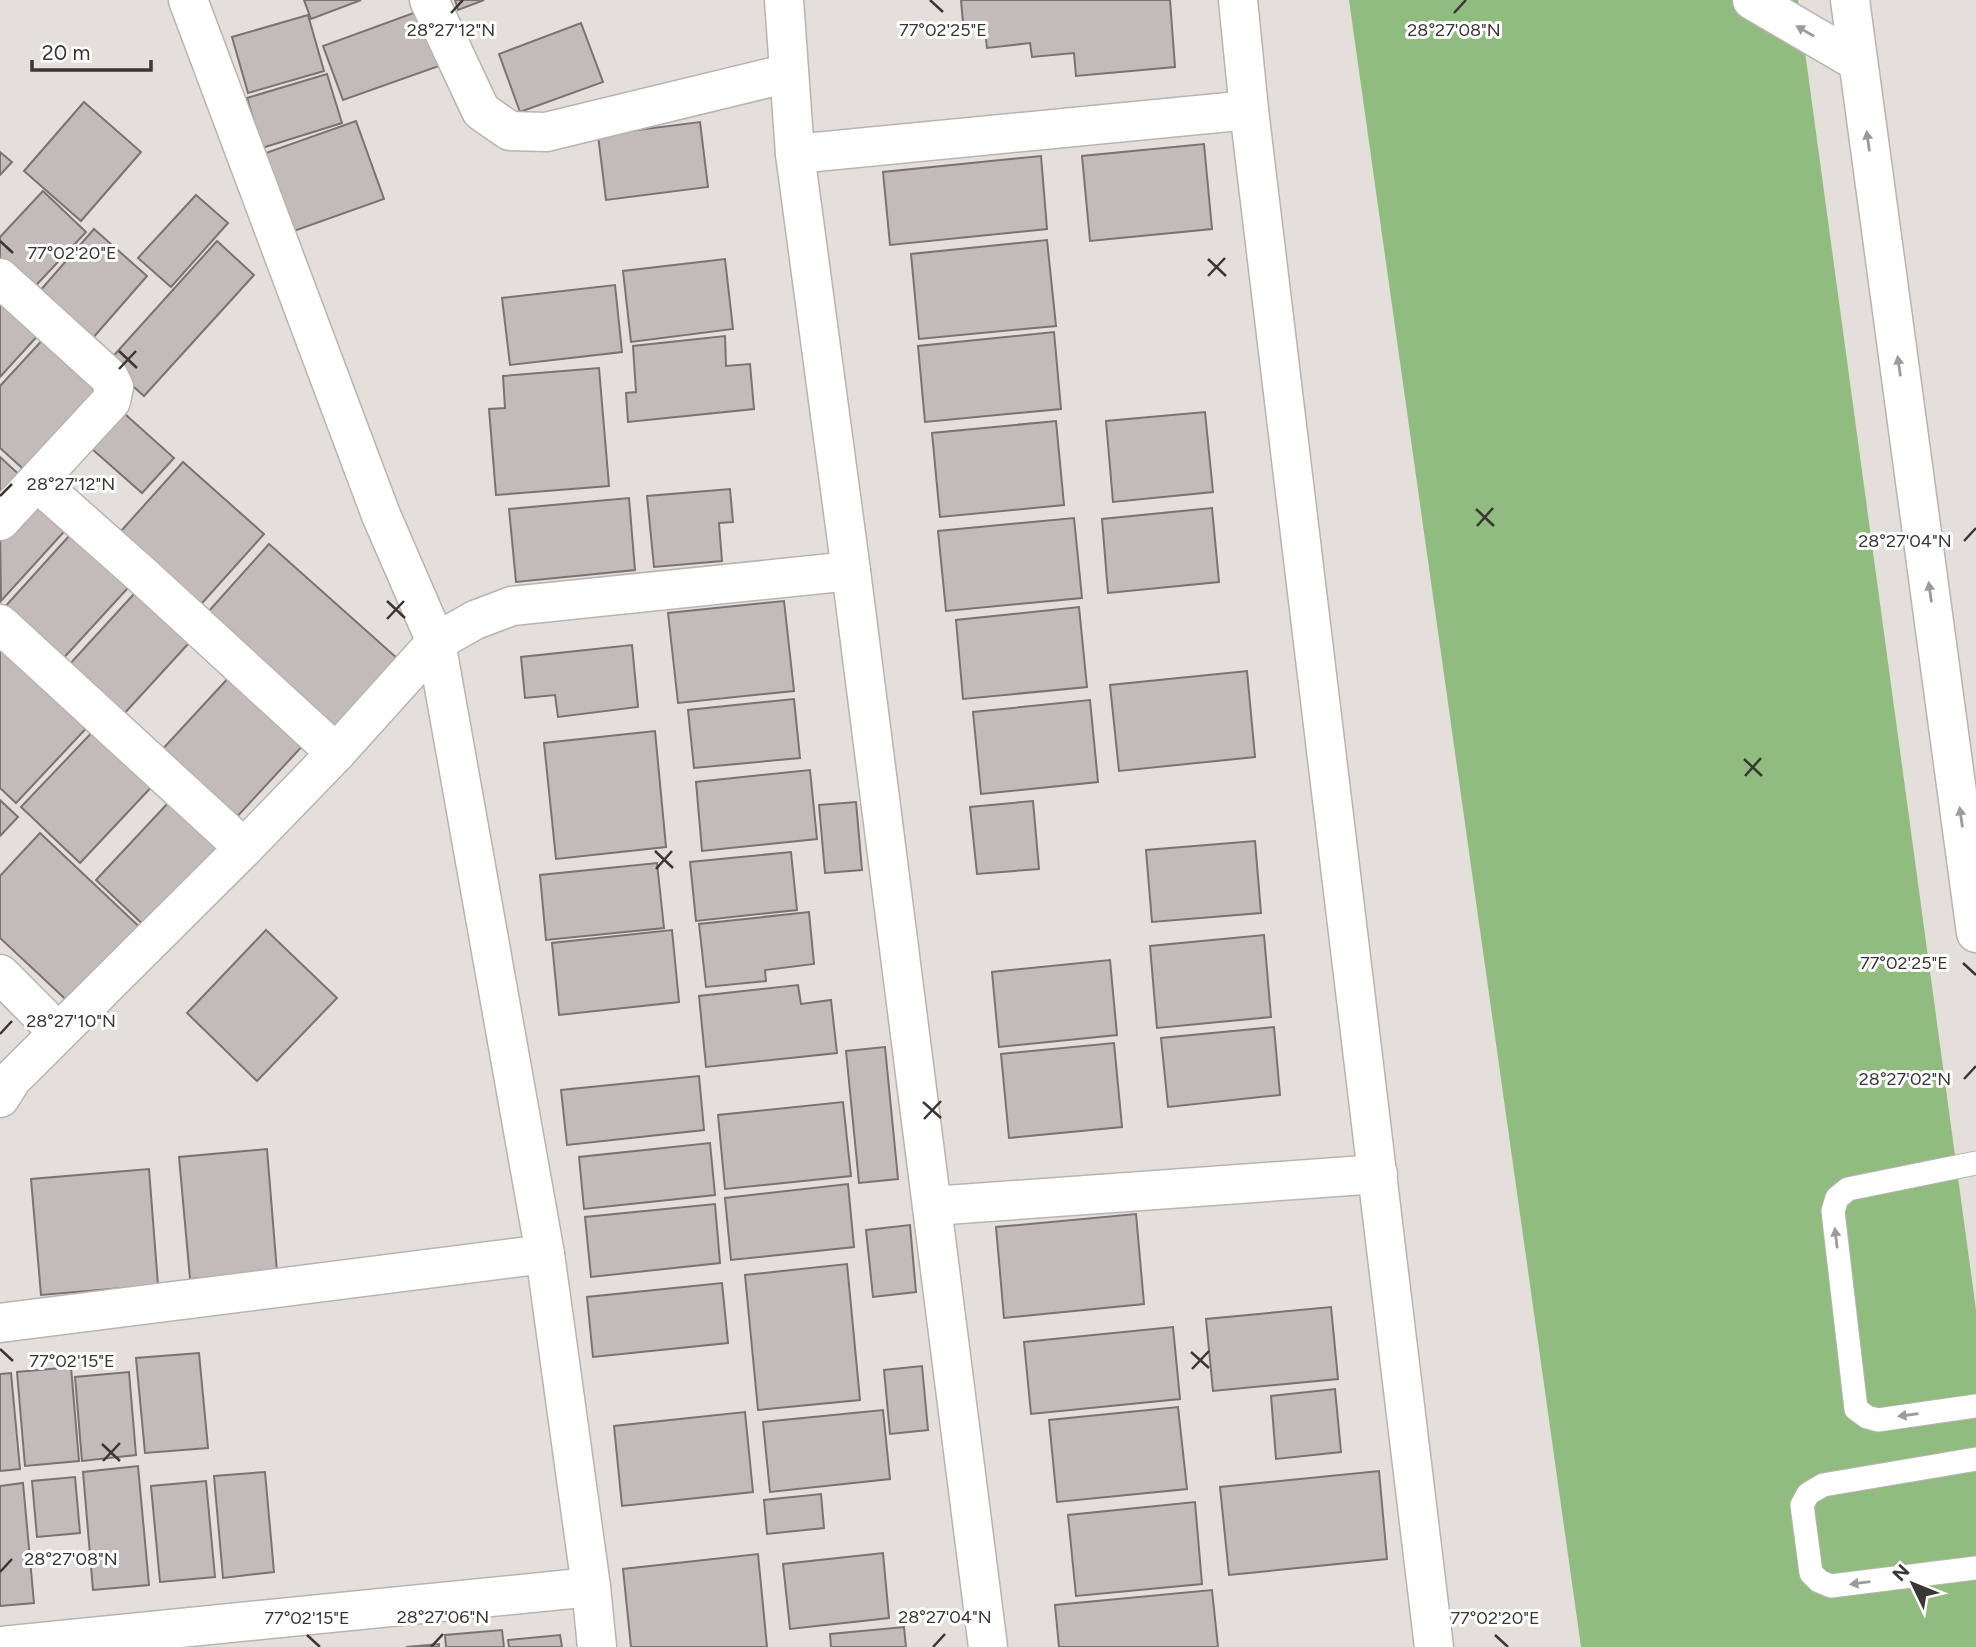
<svg xmlns="http://www.w3.org/2000/svg" width="1976" height="1647" font-family="Figtree,sans-serif">
  <rect width="100%" height="100%" fill="#e5dfdb"/>
  <polygon fill="#90bc80" points="1349,0 1798,0 1976,1310 1976,1647 1581,1647"/>
  <g fill="#c2bbb9" stroke="#7a7371" stroke-width="2">
    <polygon points="304,0 361,0 311,19"/>
    <polygon points="455,0 484,0 458,10"/>
    <polygon points="961,0 1170,0 1175,67 1076,76 1074,53 1032,57 1030,43 987,48 984,22 963,23"/>
    <polygon points="419,11 439,66 343,100 323,46"/>
    <polygon points="308,15 324,71 248,93 232,37"/>
    <polygon points="581,23 603,82 520,112 499,54"/>
    <polygon points="327,74 342,123 262,148 247,98"/>
    <polygon points="84,102 141,152 81,221 24,171"/>
    <polygon points="356,121 384,199 291,232 263,154"/>
    <polygon points="700,122 708,187 606,200 598,135"/>
    <polygon points="1204,144 1212,229 1090,241 1082,156"/>
    <polygon points="0,152 12,162 0,175"/>
    <polygon points="1041,156 1047,229 890,245 883,172"/>
    <polygon points="43,191 86,232 26,296 0,272 0,237"/>
    <polygon points="196,195 228,223 171,287 138,258"/>
    <polygon points="94,229 147,276 85,347 32,300"/>
    <polygon points="1047,240 1056,326 919,339 911,254"/>
    <polygon points="217,241 254,275 144,396 107,363"/>
    <polygon points="725,259 733,329 631,342 623,271"/>
    <polygon points="615,285 622,352 510,365 502,298"/>
    <polygon points="0,294 41,332 0,377"/>
    <polygon points="1054,332 1061,409 925,422 918,346"/>
    <polygon points="47,335 108,392 31,476 0,448 0,386"/>
    <polygon points="725,336 726,366 750,364 754,409 628,422 626,393 636,392 633,346"/>
    <polygon points="599,368 609,486 496,495 489,409 505,408 503,376"/>
    <polygon points="116,406 174,458 142,493 84,442"/>
    <polygon points="1205,412 1213,492 1113,502 1106,421"/>
    <polygon points="1056,421 1064,505 940,517 932,433"/>
    <polygon points="0,457 25,480 0,506"/>
    <polygon points="183,462 264,534 194,612 113,540"/>
    <polygon points="730,489 733,522 719,523 722,561 654,567 647,496"/>
    <polygon points="35,491 71,524 1,601 0,529"/>
    <polygon points="629,498 635,570 516,582 509,509"/>
    <polygon points="1212,508 1219,582 1108,593 1102,519"/>
    <polygon points="1074,518 1082,598 946,611 938,531"/>
    <polygon points="79,525 137,578 60,662 3,609"/>
    <polygon points="269,544 398,659 328,736 200,621"/>
    <polygon points="145,582 199,632 122,716 68,666"/>
    <polygon points="784,601 794,691 678,703 668,613"/>
    <polygon points="1079,607 1087,687 963,699 956,620"/>
    <polygon points="0,631 94,720 16,803 0,788"/>
    <polygon points="632,645 638,707 558,717 555,695 525,698 521,657"/>
    <polygon points="1247,671 1255,757 1119,771 1110,685"/>
    <polygon points="232,674 306,742 233,821 159,753"/>
    <polygon points="794,699 800,758 694,768 688,710"/>
    <polygon points="1090,700 1098,782 981,794 973,712"/>
    <polygon points="99,725 158,780 80,863 21,807"/>
    <polygon points="655,731 666,847 556,859 544,743"/>
    <polygon points="810,770 817,839 702,851 696,782"/>
    <polygon points="0,800 18,817 0,836"/>
    <polygon points="1033,801 1039,869 977,874 970,807"/>
    <polygon points="169,802 223,853 150,931 96,880"/>
    <polygon points="856,802 862,870 825,873 819,805"/>
    <polygon points="40,833 147,934 76,1009 0,938 0,876"/>
    <polygon points="1255,841 1261,913 1152,922 1146,850"/>
    <polygon points="791,852 797,910 696,921 690,862"/>
    <polygon points="657,863 664,928 546,940 540,875"/>
    <polygon points="809,912 814,964 765,970 766,981 706,987 699,924"/>
    <polygon points="266,930 337,998 257,1081 187,1013"/>
    <polygon points="672,930 679,1002 559,1015 552,943"/>
    <polygon points="1264,935 1271,1017 1157,1028 1150,946"/>
    <polygon points="1110,960 1117,1035 999,1047 992,972"/>
    <polygon points="798,985 801,1004 831,1000 837,1053 706,1067 699,996"/>
    <polygon points="1274,1027 1280,1095 1168,1107 1161,1038"/>
    <polygon points="1114,1043 1122,1127 1009,1138 1001,1054"/>
    <polygon points="885,1047 898,1179 859,1183 846,1051"/>
    <polygon points="699,1076 704,1130 567,1145 561,1090"/>
    <polygon points="843,1102 851,1176 725,1189 718,1115"/>
    <polygon points="710,1143 715,1195 584,1209 579,1157"/>
    <polygon points="267,1149 277,1272 190,1279 179,1157"/>
    <polygon points="149,1169 158,1285 41,1295 31,1179"/>
    <polygon points="848,1184 854,1247 731,1260 725,1198"/>
    <polygon points="715,1204 720,1263 591,1277 585,1217"/>
    <polygon points="1136,1214 1144,1304 1004,1318 996,1227"/>
    <polygon points="910,1225 916,1292 873,1297 866,1230"/>
    <polygon points="847,1264 860,1400 758,1410 745,1275"/>
    <polygon points="722,1283 728,1343 593,1357 587,1297"/>
    <polygon points="1331,1307 1338,1379 1213,1391 1206,1319"/>
    <polygon points="1173,1327 1180,1399 1031,1414 1024,1342"/>
    <polygon points="199,1353 208,1448 145,1453 136,1358"/>
    <polygon points="922,1366 928,1430 890,1434 884,1370"/>
    <polygon points="71,1367 79,1461 25,1466 17,1372"/>
    <polygon points="129,1372 136,1455 82,1461 75,1377"/>
    <polygon points="11,1373 20,1469 0,1471 0,1374"/>
    <polygon points="1335,1389 1341,1452 1276,1459 1271,1396"/>
    <polygon points="1178,1407 1187,1489 1057,1502 1049,1420"/>
    <polygon points="883,1410 890,1479 770,1492 763,1422"/>
    <polygon points="745,1412 753,1492 622,1506 614,1426"/>
    <polygon points="138,1466 149,1585 93,1590 83,1472"/>
    <polygon points="1379,1471 1387,1559 1229,1575 1220,1487"/>
    <polygon points="265,1472 274,1572 223,1578 214,1476"/>
    <polygon points="75,1477 80,1533 37,1537 32,1481"/>
    <polygon points="206,1481 215,1577 160,1582 151,1486"/>
    <polygon points="23,1483 34,1603 0,1606 0,1486"/>
    <polygon points="821,1494 824,1528 767,1534 764,1500"/>
    <polygon points="1195,1502 1202,1584 1076,1596 1068,1515"/>
    <polygon points="883,1553 889,1618 790,1629 783,1564"/>
    <polygon points="758,1554 767,1647 631,1647 623,1569"/>
    <polygon points="1212,1590 1218,1647 1059,1647 1055,1605"/>
    <polygon points="904,1627 906,1647 831,1647 830,1634"/>
    <polygon points="502,1630 504,1647 446,1647 445,1635"/>
    <polygon points="560,1635 562,1647 509,1647 508,1640"/>
    <polygon points="439,1644 439,1647 406,1647"/>
  </g>
  <g fill="none" stroke-linecap="round" stroke-linejoin="round">
    <defs>
      <g id="lane">
        <polyline points="1976,1163 1848,1189 1837,1198 1833,1211 1856,1409 1867,1417 1878,1420 1976,1406"/>
        <polyline points="1976,1459 1823,1485 1808,1494 1802,1505 1811,1573 1819,1581 1831,1586 1976,1568"/>
      </g>
      <g id="street">
        <polyline points="188,0 381,515 436,642 545,1254 591,1587 597,1647"/>
        <polyline points="429,0 481,111 510,131 546,132 789,73"/>
        <polyline points="784,0 795,154 851,571 988,1647"/>
        <polyline points="1238,0 1249,110 1434,1647"/>
        <polyline points="795,154 1249,110"/>
        <polyline points="0,278 109,377 114,387 111,401 0,521"/>
        <polyline points="37,482 142,575 336,753"/>
        <polyline points="0,624 244,848"/>
        <polyline points="0,974 58,1032"/>
        <polyline points="0,1098 12,1079 244,848 336,753 436,642 475,620 512,606 851,571"/>
        <polyline points="932,1206 1378,1174"/>
        <polyline points="0,1323 545,1254"/>
        <polyline points="0,1646 591,1587"/>
      </g>
      <g id="secondary">
        <polyline points="1752,0 1858,62"/>
        <polyline points="1850,0 1976,933"/>
      </g>
      <polyline id="highway" points="1972,899 1976,911"/>
    </defs>
    <use href="#lane" stroke="#bab4b0" stroke-width="25"/>
    <use href="#street" stroke="#bab4b0" stroke-width="41"/>
    <use href="#secondary" stroke="#bab4b0" stroke-width="41"/>
    <use href="#highway" stroke="#bab4b0" stroke-width="41"/>
    <use href="#lane" stroke="#fff" stroke-width="23"/>
    <use href="#street" stroke="#fff" stroke-width="38"/>
    <use href="#secondary" stroke="#fff" stroke-width="38"/>
    <use href="#highway" stroke="#fff" stroke-width="38"/>
  </g>
  <defs><path id="oneway-solid" d="M-6-.8H1V-3.2L6.5 0L1 3.2V.8H-6Z" transform="scale(1.75)"/></defs>
  <g fill="#9c9a9a">
    <use href="#oneway-solid" transform="translate(1805 31) rotate(-150)"/>
    <use href="#oneway-solid" transform="translate(1868 141) rotate(-98)"/>
    <use href="#oneway-solid" transform="translate(1899 366) rotate(-98)"/>
    <use href="#oneway-solid" transform="translate(1930 592) rotate(-98)"/>
    <use href="#oneway-solid" transform="translate(1961 817) rotate(-98)"/>
    <use href="#oneway-solid" transform="translate(1836 1238) rotate(-97)"/>
    <use href="#oneway-solid" transform="translate(1908 1415) rotate(172)"/>
    <use href="#oneway-solid" transform="translate(1860 1583) rotate(173)"/>
  </g>
  <path fill="none" stroke="#393635" stroke-width="2.5" d="M930 0 943 12M451 13 463 0M1454 13 1466 0M0 241 13 253M1208 259 1226 276M1208 276 1225 258M119 351 137 368M119 369 136 351M0 496 12 484M1476 509 1494 526M1477 526 1493 508M1964 541 1976 528M387 601 405 618M387 619 404 601M1744 759 1762 776M1745 776 1761 758M655 851 673 868M656 869 672 851M1963 963 1976 975M0 1034 12 1021M1964 1079 1976 1066M923 1102 941 1118M924 1119 941 1101M0 1349 13 1361M1191 1352 1209 1368M1192 1369 1209 1351M102 1444 120 1461M103 1461 120 1443M0 1572 12 1559M307 1635 320 1647M1495 1635 1508 1647M431 1647 443 1634M933 1647 945 1634"/>
  <g font-size="18" text-anchor="middle" fill="#393635" stroke="#fff" stroke-width="6" stroke-linejoin="round" paint-order="stroke">
    <text x="943" y="36">77°02'25"E</text>
    <text x="451" y="36">28°27'12"N</text>
    <text x="1454" y="36">28°27'08"N</text>
    <text x="72" y="259">77°02'20"E</text>
    <text x="71" y="490">28°27'12"N</text>
    <text x="1905" y="547">28°27'04"N</text>
    <text x="1904" y="969">77°02'25"E</text>
    <text x="71" y="1027">28°27'10"N</text>
    <text x="1905" y="1085">28°27'02"N</text>
    <text x="72" y="1367">77°02'15"E</text>
    <text x="71" y="1565">28°27'08"N</text>
    <text x="443" y="1623">28°27'06"N</text>
    <text x="945" y="1623">28°27'04"N</text>
    <text x="307" y="1624">77°02'15"E</text>
    <text x="1495" y="1624">77°02'20"E</text>
  </g>
  <g transform="translate(1913 1584) rotate(313)" stroke="#ffffff" stroke-width="5" paint-order="stroke">
  <path d="M0-5L12 26L0 18L-12 26Z" fill="#393635"/>
  <text y="-10" font-size="19" font-weight="bold" text-anchor="middle" fill="#393635">N</text>
  </g>
  <path d="M32 60v10h119v-10" fill="none" stroke="#393635" stroke-width="3.5"/>
  <text x="42" y="60" font-size="21" fill="#393635" stroke="#ffffff" stroke-width="5" paint-order="stroke">20 m</text>
</svg>
